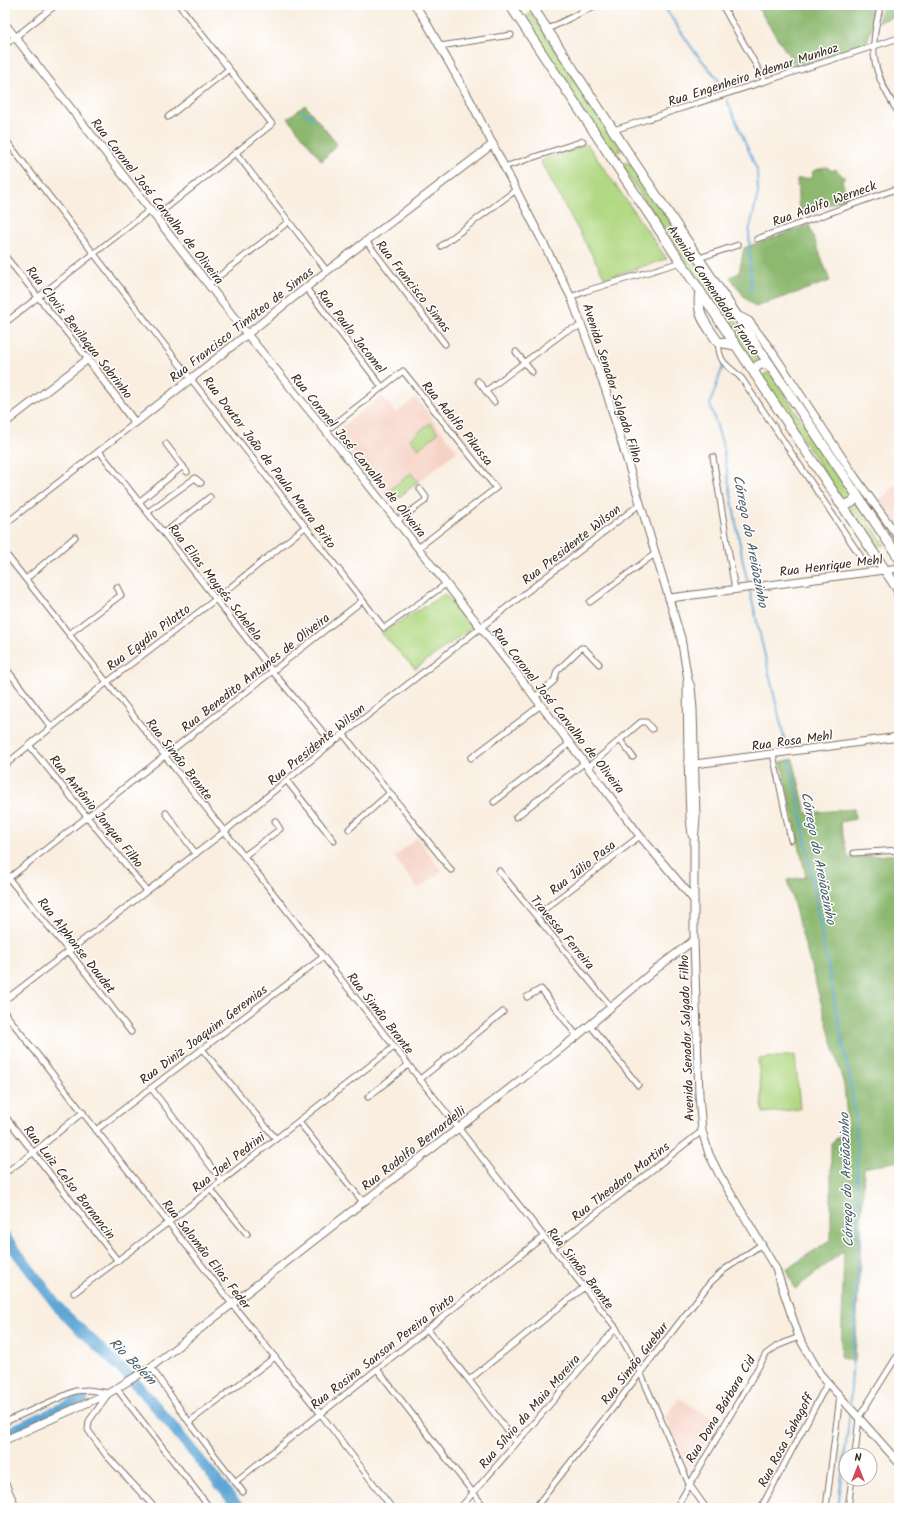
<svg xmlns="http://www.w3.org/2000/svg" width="904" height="1513" font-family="Kalam,sans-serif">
  <rect width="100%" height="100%" fill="#fff"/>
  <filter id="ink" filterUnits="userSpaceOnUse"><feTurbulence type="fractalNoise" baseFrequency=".025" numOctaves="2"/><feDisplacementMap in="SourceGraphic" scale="8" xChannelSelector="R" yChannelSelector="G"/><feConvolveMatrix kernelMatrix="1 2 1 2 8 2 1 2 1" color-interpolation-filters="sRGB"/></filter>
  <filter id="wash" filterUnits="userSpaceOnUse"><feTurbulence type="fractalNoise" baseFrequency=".012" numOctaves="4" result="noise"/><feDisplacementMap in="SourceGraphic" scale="16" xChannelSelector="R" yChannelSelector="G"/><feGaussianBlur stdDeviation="0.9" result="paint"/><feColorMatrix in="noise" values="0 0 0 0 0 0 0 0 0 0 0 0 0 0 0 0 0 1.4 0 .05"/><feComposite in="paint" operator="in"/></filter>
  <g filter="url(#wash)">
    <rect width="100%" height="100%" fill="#f9eee0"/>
    <g fill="#f6d2c4">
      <polygon points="382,396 396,413 416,398 457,451 392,503 336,431"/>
      <polygon points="899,482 899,527 879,501"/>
      <polygon points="417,838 442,871 418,889 394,857"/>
      <polygon points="679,1398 717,1421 690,1470 665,1418"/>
    </g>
    <g fill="#b1d882" stroke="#768150">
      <polygon points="531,13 622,151 618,151 613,156 522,19"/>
      <polygon points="587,144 667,259 605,278 540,161"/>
      <polygon points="625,163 630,163 762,360 758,359 753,363 622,166"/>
      <polygon points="767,372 770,373 850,494 847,499 841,498 762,377"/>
      <polygon points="430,423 438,433 418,449 410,439"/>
      <polygon points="411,473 418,482 397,499 390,490"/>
      <polygon points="857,504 885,545 875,546 848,508 854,508"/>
      <polygon points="445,594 473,627 415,669 381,633"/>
      <polygon points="795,1055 800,1109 763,1113 758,1059"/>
    </g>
    <g fill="#8cb870" stroke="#647147">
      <polygon points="756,5 879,5 866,45 796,67"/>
      <polygon points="883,5 899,5 899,15 878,22"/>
      <polygon points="305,105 337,144 322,161 288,118"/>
      <polygon points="827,167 832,171 835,169 845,178 842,181 848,198 799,215 797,179 812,178 813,171"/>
      <polygon points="809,225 830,281 755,307 745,298 730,277 739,273 744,248"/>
      <polygon points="793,759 806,813 854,809 855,819 840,822 848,858 899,854 899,1161 864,1168 855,1361 841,1358 844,1251 795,1289 787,1269 831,1239 831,1143 848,1129 844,1085 787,880 806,877 781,762"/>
    </g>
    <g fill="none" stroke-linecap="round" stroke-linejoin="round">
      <g stroke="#5fa6d5" stroke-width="2">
        <polyline points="663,5 694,51 717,78 723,91"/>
        <polyline points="727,100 757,170 758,193 749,232 751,292"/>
        <polyline points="302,110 305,114 310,115 313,119"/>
        <polyline points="723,366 710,404 722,443 743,562 786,746"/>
        <polyline points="789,760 801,813 822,937 851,1084 856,1122 859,1246 850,1404"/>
        <polyline points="838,1508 850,1411"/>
      </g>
      <g stroke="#5fa6d5" stroke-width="11">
        <polyline points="5,1237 62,1312 127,1374 153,1403 239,1508"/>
        <polyline points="5,1434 83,1399"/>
      </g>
    </g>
  </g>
  <g filter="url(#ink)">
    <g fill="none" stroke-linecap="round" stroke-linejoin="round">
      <defs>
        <g id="street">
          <polyline points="722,5 765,81"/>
          <path d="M881 5C867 53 873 72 899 114"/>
          <polyline points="548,29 596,5"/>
          <polyline points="5,45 56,5"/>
          <polyline points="440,46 511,35"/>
          <polyline points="168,117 229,69"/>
          <polyline points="614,130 899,38"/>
          <polyline points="5,139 384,628 446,584"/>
          <polyline points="236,153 327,271"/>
          <polyline points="504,167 583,141"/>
          <polyline points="156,216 272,124 179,5"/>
          <polyline points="757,239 899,188"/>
          <polyline points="366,241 445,344"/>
          <polyline points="441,246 516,190"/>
          <polyline points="5,256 88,359"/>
          <polyline points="699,258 738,245"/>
          <polyline points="209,284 288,222"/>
          <polyline points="306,288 382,387"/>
          <polyline points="571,297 586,291 681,262"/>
          <polyline points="5,323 151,209"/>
          <path d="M718 342C720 367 727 363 742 379L861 557"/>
          <polyline points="516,352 532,372"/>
          <polyline points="478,381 494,402"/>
          <polyline points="486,391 566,331 582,326"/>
          <polyline points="326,431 403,371 496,488 418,548"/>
          <polyline points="166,444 187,472"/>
          <polyline points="99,451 273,672 332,743"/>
          <polyline points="713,457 735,590"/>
          <polyline points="139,502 183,466"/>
          <polyline points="148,512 195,478 201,483"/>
          <polyline points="397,521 425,501 426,497 420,489"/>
          <polyline points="5,524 135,423"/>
          <polyline points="164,533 210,497"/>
          <polyline points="5,553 616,1328 640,1372 689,1484 706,1508"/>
          <polyline points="26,579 75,537"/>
          <polyline points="590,602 656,553"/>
          <polyline points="69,634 121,595 117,587"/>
          <polyline points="5,667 51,727"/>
          <polyline points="535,697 554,681 557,671 581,648 584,648 599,664"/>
          <polyline points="344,735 451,870"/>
          <polyline points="620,740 633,757"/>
          <polyline points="29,745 147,891"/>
          <polyline points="773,754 791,840"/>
          <polyline points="471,758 541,705"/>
          <polyline points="5,765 106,683 216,599 305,527"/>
          <polyline points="588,767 641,722 646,722 652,729"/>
          <polyline points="287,781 334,841"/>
          <polyline points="494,802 570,743"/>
          <polyline points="166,813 196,854"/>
          <polyline points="516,817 584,763"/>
          <polyline points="349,829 390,793"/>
          <polyline points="854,853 899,850"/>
          <polyline points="244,856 280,829 275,821"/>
          <polyline points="499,871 611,1007"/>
          <polyline points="5,874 68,950 131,1032"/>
          <polyline points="9,878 362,601"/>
          <polyline points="537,915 640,836"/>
          <polyline points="527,997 541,989 577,1036"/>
          <polyline points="5,1000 224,832 332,743 640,504"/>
          <polyline points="5,1013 232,1304 320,1413 392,1508"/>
          <polyline points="590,1025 638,1085"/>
          <polyline points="202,1049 276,1139"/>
          <polyline points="419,1080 503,1012"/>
          <polyline points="151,1088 222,1181"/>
          <polyline points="368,1097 408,1065"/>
          <polyline points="5,1116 118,1261"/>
          <polyline points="299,1122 363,1202"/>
          <polyline points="96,1130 323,957"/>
          <polyline points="5,1173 33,1153 83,1112"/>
          <polyline points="211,1190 247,1234"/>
          <polyline points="552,1248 702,1131"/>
          <polyline points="74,1293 169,1222 394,1047"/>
          <polyline points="427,1329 469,1380 516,1442"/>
          <polyline points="151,1367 189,1422 243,1492"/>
          <polyline points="377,1369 485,1508"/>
          <polyline points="469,1380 583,1288"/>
          <polyline points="117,1389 210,1508"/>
          <polyline points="5,1422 75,1391 88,1390 109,1393 89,1421 88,1430 106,1455 155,1508"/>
          <polyline points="189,1422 275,1357"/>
          <polyline points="855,1455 859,1417 899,1353"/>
          <polyline points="235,1482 543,1237"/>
          <polyline points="460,1508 616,1328"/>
          <polyline points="535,1508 710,1283 724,1270 762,1244"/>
          <polyline points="676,1508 766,1354 777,1346 799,1337"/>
          <polyline points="761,1508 828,1382"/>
          <polyline points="826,1508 840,1396"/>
          <polyline points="848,1508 852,1479"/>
        </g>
        <g id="secondary">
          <polyline points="415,5 425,20 470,100 571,297 606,391 681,638 688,680 691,687 693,709 696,818 694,842 694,940 699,1095 702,1131 709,1154 719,1174 776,1269 799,1337 820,1374 899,1463"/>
          <polyline points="5,24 247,334 326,431 518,675 640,836 694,900"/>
          <polyline points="737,315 749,321 771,350 855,477 899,538"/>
          <polyline points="5,423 88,359 135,423 327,271 493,144"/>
          <polyline points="897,589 899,600"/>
          <polyline points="670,598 899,568"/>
          <polyline points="687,682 688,761 690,818 692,835"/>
          <polyline points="688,761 695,764 899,737"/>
          <polyline points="5,1440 109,1393 151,1367 577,1036 656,969 694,940"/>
          <polyline points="5,1484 16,1508"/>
        </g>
        <g id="highway">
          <polyline points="510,5 899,591"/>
          <polyline points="531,5 632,159 899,558"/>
          <path d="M700 291C696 316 705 322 718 342L735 345"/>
          <path d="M755 374 754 370C759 363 763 363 770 365"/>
          <path d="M839 502 843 505C851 504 854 502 857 495"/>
        </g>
      </defs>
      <use href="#street" stroke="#7e6f62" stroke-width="7"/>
      <use href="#secondary" stroke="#7e6f62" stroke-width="9"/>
      <use href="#highway" stroke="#7e6f62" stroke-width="11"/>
      <use href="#street" stroke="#fff" stroke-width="5"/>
      <use href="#secondary" stroke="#fff" stroke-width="7"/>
      <use href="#highway" stroke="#fff" stroke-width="9"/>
    </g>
  </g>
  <g text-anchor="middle" stroke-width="3" stroke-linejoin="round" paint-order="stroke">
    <g font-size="13" fill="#3b2a1e" stroke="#fff">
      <text transform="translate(753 74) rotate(-18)" y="5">Rua Engenheiro Ademar Munhoz</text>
      <text transform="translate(158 201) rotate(52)" y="5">Rua Coronel José Carvalho de Oliveira</text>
      <text transform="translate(824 203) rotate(-20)" y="5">Rua Adolfo Werneck</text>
      <text transform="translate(414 286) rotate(52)" y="5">Rua Francisco Simas</text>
      <text transform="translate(714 290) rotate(56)" y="5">Avenida Comendador Franco</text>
      <text transform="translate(241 324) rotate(-38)" y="5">Rua Francisco Timóteo de Simas</text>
      <text transform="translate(352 331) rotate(52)" y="5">Rua Paulo Jacomel</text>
      <text transform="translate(80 332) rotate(52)" y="5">Rua Clovis Bevilaqua Sobrinho</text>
      <text transform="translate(613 383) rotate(72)" y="5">Avenida Senador Salgado Filho</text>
      <text transform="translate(458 423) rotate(51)" y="5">Rua Adolfo Pikussa</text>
      <text transform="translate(359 455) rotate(51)" y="5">Rua Coronel José Carvalho de Oliveira</text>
      <text transform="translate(270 462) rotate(53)" y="5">Rua Doutor João de Paula Moura Brito</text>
      <text transform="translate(571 544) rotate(-38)" y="5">Rua Presidente Wilson</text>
      <text transform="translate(831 565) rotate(-7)" y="5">Rua Henrique Mehl</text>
      <text transform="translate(216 582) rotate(52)" y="5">Rua Elias Moysés Schelela</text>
      <text transform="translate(148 637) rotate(-37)" y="5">Rua Egydio Pilotto</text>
      <text transform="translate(255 672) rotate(-38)" y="5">Rua Benedito Antunes de Oliveira</text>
      <text transform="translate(559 710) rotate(52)" y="5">Rua Coronel José Carvalho de Oliveira</text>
      <text transform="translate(792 740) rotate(-8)" y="5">Rua Rosa Mehl</text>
      <text transform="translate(316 744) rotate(-39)" y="5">Rua Presidente Wilson</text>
      <text transform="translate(180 759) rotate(52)" y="5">Rua Simão Brante</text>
      <text transform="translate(97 811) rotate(51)" y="5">Rua Antônio Jonque Filho</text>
      <text transform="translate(582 867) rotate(-38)" y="5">Rua Júlio Pasa</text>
      <text transform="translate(563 932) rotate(50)" y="5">Travessa Ferreira</text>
      <text transform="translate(77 945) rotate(52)" y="5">Rua Alphonse Daudet</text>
      <text transform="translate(381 1013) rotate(52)" y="5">Rua Simão Brante</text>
      <text transform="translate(203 1034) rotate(-37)" y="5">Rua Diniz Joaquim Geremias</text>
      <text transform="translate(686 1038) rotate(-92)" y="5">Avenida Senador Salgado Filho</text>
      <text transform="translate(413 1148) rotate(-38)" y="5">Rua Rodolfo Bernardelli</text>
      <text transform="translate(228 1162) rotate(-38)" y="5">Rua Joel Pedrini</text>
      <text transform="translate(620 1181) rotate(-38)" y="5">Rua Theodoro Martins</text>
      <text transform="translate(70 1182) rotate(52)" y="5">Rua Luiz Celso Bornancin</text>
      <text transform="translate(207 1254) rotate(52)" y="5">Rua Salomão Elias Feder</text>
      <text transform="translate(581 1268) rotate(52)" y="5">Rua Simão Brante</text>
      <text transform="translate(382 1351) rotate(-38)" y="5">Rua Rosina Sanson Pereira Pinto</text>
      <text transform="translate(634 1363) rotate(-52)" y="5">Rua Simão Guebur</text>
      <text transform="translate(720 1409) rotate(-59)" y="5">Rua Dona Bárbara Cid</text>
      <text transform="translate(529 1411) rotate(-49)" y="5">Rua Sílvio da Maia Moreira</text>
      <text transform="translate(785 1440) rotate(-62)" y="5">Rua Rosa Sahagoff</text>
    </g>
    <g font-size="14" font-style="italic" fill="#495c67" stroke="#fff">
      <text transform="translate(751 541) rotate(79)" y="5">Córrego do Areiãozinho</text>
      <text transform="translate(819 858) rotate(79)" y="5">Córrego do Areiãozinho</text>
      <text transform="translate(846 1180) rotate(-92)" y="5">Córrego do Areiãozinho</text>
      <text transform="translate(133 1361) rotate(45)" y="5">Rio Belém</text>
    </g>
  </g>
  <rect width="904" height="1513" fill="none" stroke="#fff" stroke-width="20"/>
  <g transform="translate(858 1467)"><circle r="19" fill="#ffffff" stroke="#b1aaa5"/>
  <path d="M0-3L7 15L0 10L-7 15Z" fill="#d1495b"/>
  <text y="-6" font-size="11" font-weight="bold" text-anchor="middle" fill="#3b2a1e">N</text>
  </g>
</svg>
